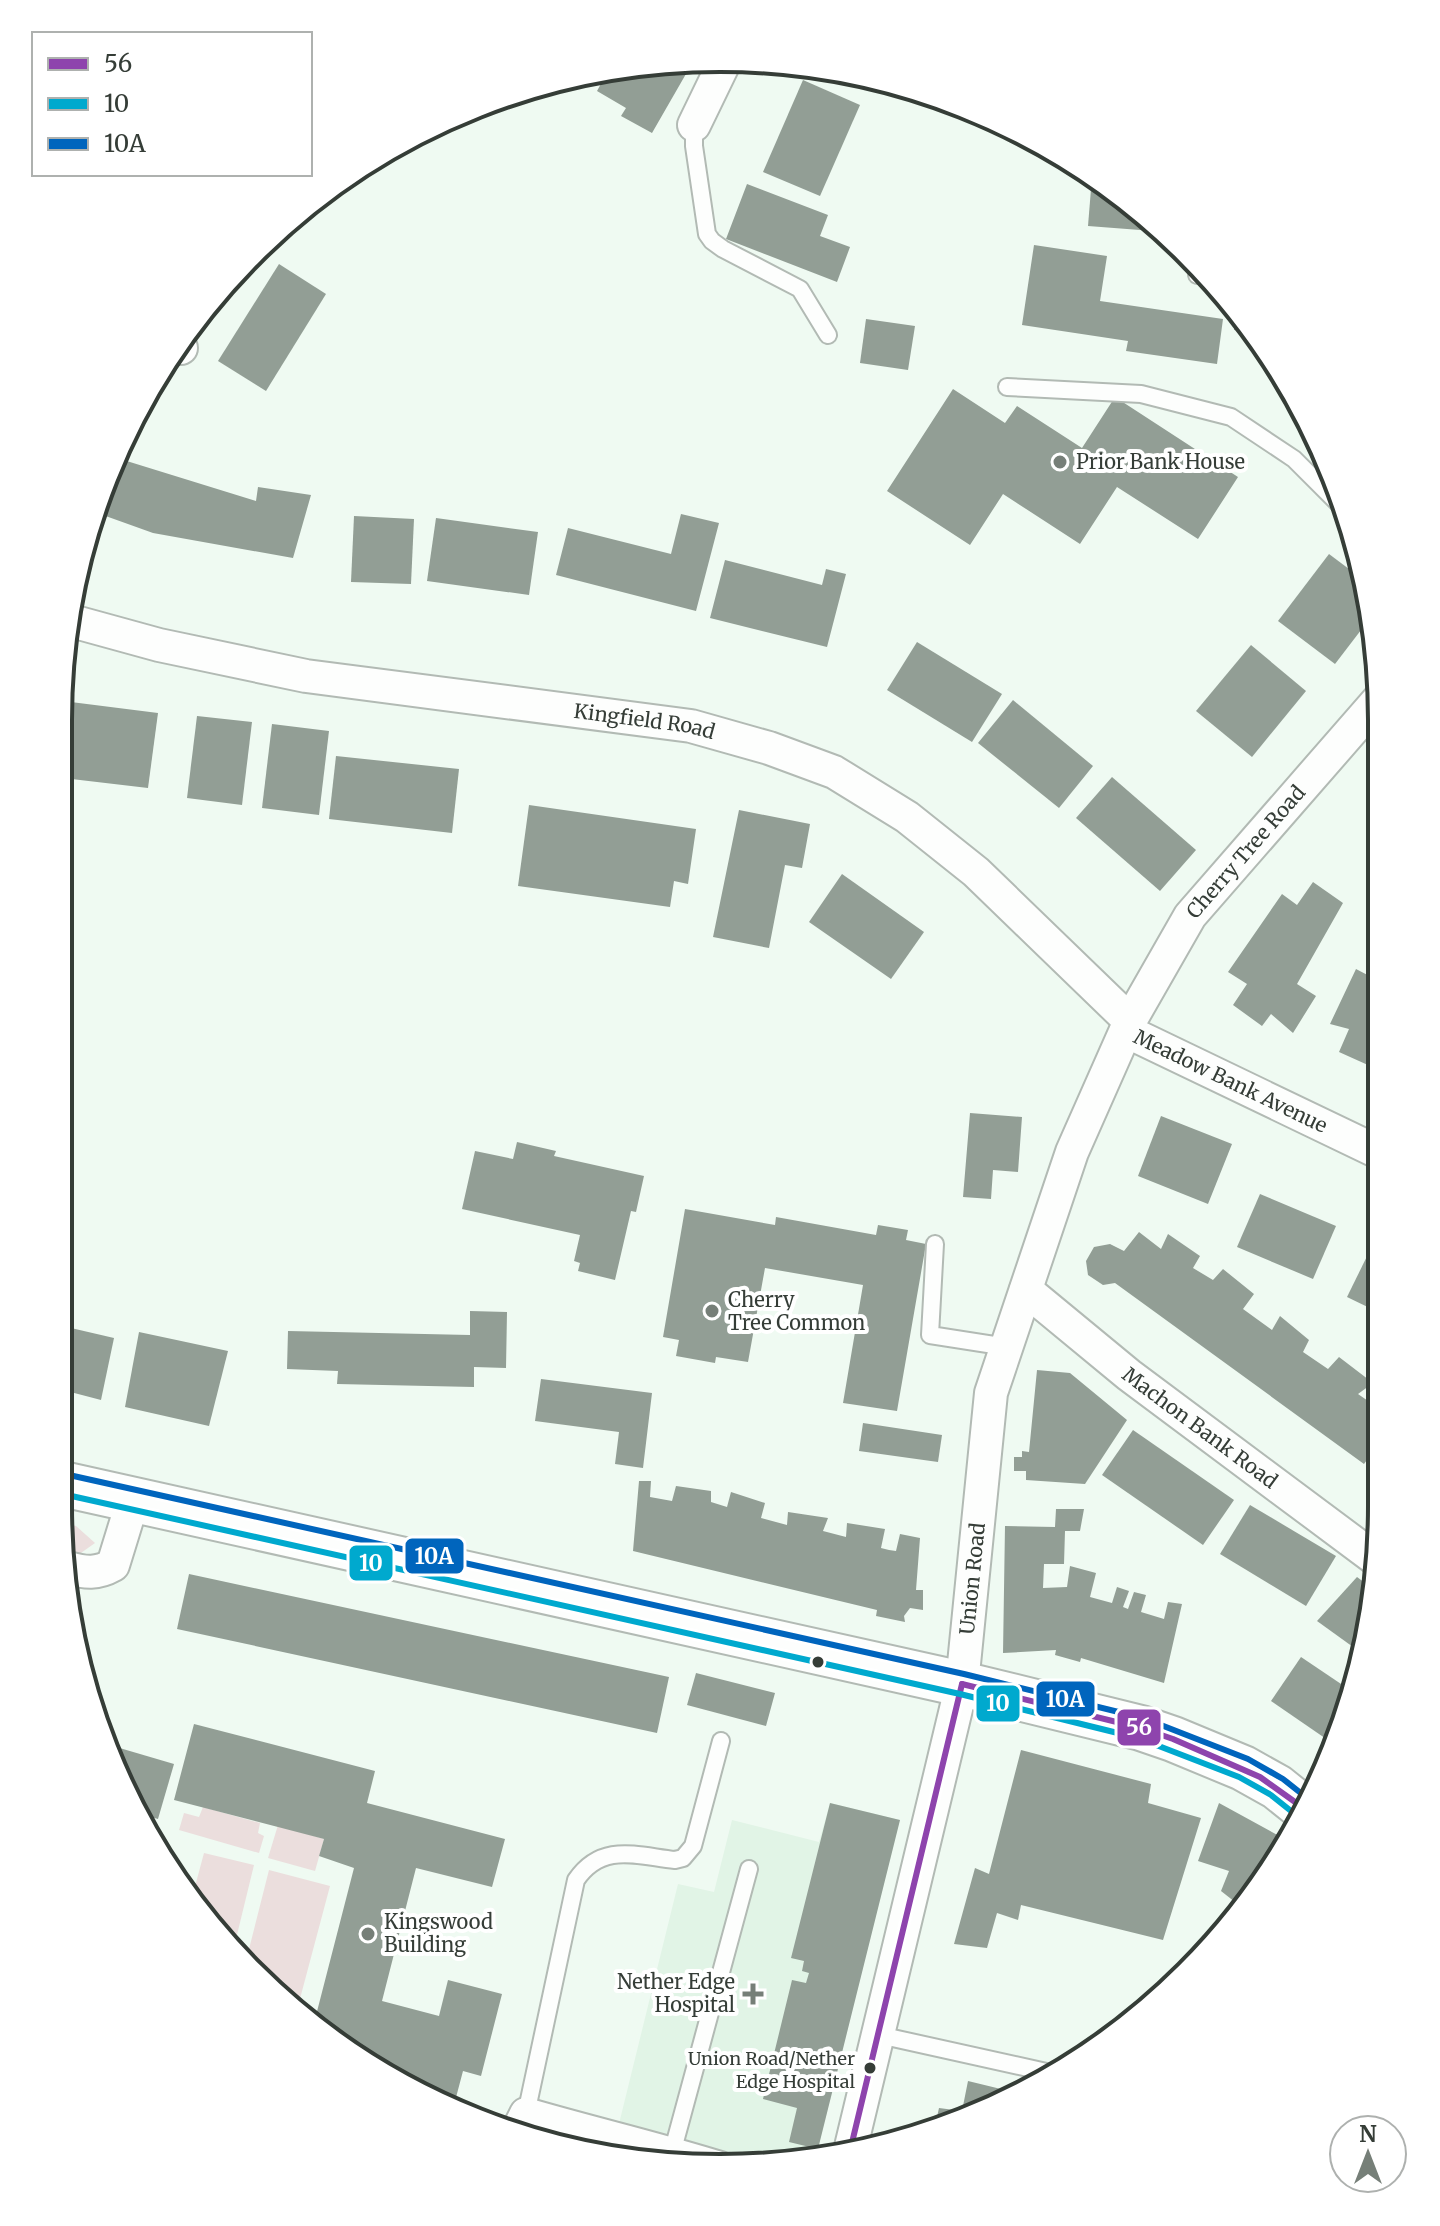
<svg xmlns="http://www.w3.org/2000/svg" width="1440" height="2226" font-family="Merriweather,serif">
  <rect width="100%" height="100%" fill="#effaf2"/>
  <polygon fill="#e1f4e6" points="830,1803 900,1820 816,2155 720,2168 615,2140 678,1884 714,1892 732,1820 819,1842"/>
  <g fill="#ebdedd">
    <polygon points="61,1523 76,1526 95,1543 78,1555 66,1552"/>
    <polygon points="203,1807 260,1823 258,1833 264,1836 259,1853 179,1830 184,1813 199,1817"/>
    <polygon points="278,1825 324,1839 315,1871 268,1858"/>
    <polygon points="204,1853 254,1865 235,1943 188,1894 193,1894"/>
    <polygon points="269,1870 330,1886 297,2010 284,1996 276,1975 259,1969 247,1957"/>
  </g>
  <g fill="#929e95">
    <polygon points="676,59 694,60 652,133 621,116 626,108 597,91 608,71"/>
    <polygon points="803,80 860,105 820,196 763,172"/>
    <polygon points="747,184 828,215 820,236 850,247 837,282 726,239"/>
    <polygon points="1091,189 1112,190 1156,222 1166,232 1088,226"/>
    <polygon points="1034,245 1107,256 1100,301 1223,319 1217,364 1126,351 1128,341 1022,325"/>
    <polygon points="279,264 326,294 266,391 218,361"/>
    <polygon points="1237,308 1245,317 1254,332 1234,330"/>
    <polygon points="866,319 915,326 908,370 860,363"/>
    <polygon points="953,389 1005,423 1017,406 1082,448 1115,397 1238,477 1198,539 1117,487 1080,544 1003,494 970,545 887,491"/>
    <polygon points="117,458 256,501 258,487 311,495 293,558 153,533 100,514"/>
    <polygon points="681,514 719,523 696,611 556,575 568,528 671,554"/>
    <polygon points="354,516 414,519 411,584 351,582"/>
    <polygon points="436,518 538,532 529,595 427,581"/>
    <polygon points="1329,554 1365,581 1371,617 1335,664 1278,621"/>
    <polygon points="725,560 822,585 826,569 846,574 827,647 710,618"/>
    <polygon points="917,642 1002,694 972,742 887,690"/>
    <polygon points="1251,645 1306,691 1252,757 1196,711"/>
    <polygon points="1013,700 1093,766 1059,808 978,743"/>
    <polygon points="63,701 158,713 148,788 63,778"/>
    <polygon points="197,716 252,722 242,805 187,798"/>
    <polygon points="272,724 329,731 319,815 262,808"/>
    <polygon points="336,756 459,769 452,833 329,819"/>
    <polygon points="1112,777 1196,850 1160,891 1076,818"/>
    <polygon points="529,805 696,829 688,884 674,881 670,907 518,886"/>
    <polygon points="739,810 810,824 802,868 785,865 769,948 713,937"/>
    <polygon points="842,874 924,932 891,979 809,922"/>
    <polygon points="1313,882 1343,903 1297,984 1316,996 1293,1033 1271,1014 1262,1026 1233,1005 1247,984 1228,972 1282,894 1297,905"/>
    <polygon points="1356,969 1379,981 1379,1070 1339,1052 1349,1029 1330,1024"/>
    <polygon points="970,1113 1022,1117 1018,1172 993,1170 991,1199 963,1197"/>
    <polygon points="1161,1116 1232,1144 1208,1204 1138,1176"/>
    <polygon points="517,1142 556,1151 554,1156 644,1176 636,1212 631,1211 615,1280 578,1271 580,1263 574,1261 580,1235 462,1209 475,1151 513,1159"/>
    <polygon points="1260,1194 1336,1226 1313,1279 1237,1247"/>
    <polygon points="685,1209 775,1225 776,1217 876,1235 878,1225 908,1230 906,1240 926,1244 897,1411 843,1403 863,1285 765,1268 748,1362 716,1357 715,1363 676,1356 679,1340 663,1337"/>
    <polygon points="1139,1232 1161,1249 1168,1234 1200,1256 1193,1268 1213,1280 1223,1269 1254,1294 1243,1309 1272,1330 1280,1316 1309,1340 1303,1352 1328,1369 1339,1357 1373,1383 1358,1394 1371,1403 1377,1395 1377,1446 1364,1464 1115,1283 1103,1285 1088,1275 1086,1261 1094,1247 1110,1244 1124,1251"/>
    <polygon points="1375,1240 1378,1242 1378,1312 1347,1297"/>
    <polygon points="470,1311 507,1312 506,1368 474,1367 474,1387 337,1384 338,1371 287,1369 288,1331 470,1335"/>
    <polygon points="71,1328 114,1338 101,1400 59,1389 59,1380"/>
    <polygon points="139,1332 228,1351 209,1426 125,1407"/>
    <polygon points="1037,1370 1070,1373 1127,1420 1085,1484 1026,1480 1026,1471 1014,1471 1014,1457 1022,1457 1022,1451 1029,1452"/>
    <polygon points="541,1379 652,1393 643,1468 615,1464 619,1432 535,1421"/>
    <polygon points="863,1423 942,1435 938,1462 859,1451"/>
    <polygon points="1133,1430 1234,1500 1203,1545 1102,1475"/>
    <polygon points="639,1481 651,1481 650,1497 672,1501 676,1486 711,1491 711,1502 727,1507 731,1492 765,1503 761,1518 787,1525 788,1512 828,1518 823,1531 846,1537 847,1523 885,1529 881,1548 889,1550 896,1551 900,1534 920,1538 916,1590 923,1590 923,1610 910,1608 904,1616 905,1622 876,1616 877,1610 633,1551"/>
    <polygon points="1250,1505 1336,1556 1306,1606 1220,1554"/>
    <polygon points="1056,1509 1084,1509 1080,1531 1065,1531 1064,1564 1044,1564 1043,1588 1067,1587 1070,1566 1096,1573 1090,1597 1112,1603 1117,1587 1129,1591 1123,1607 1128,1609 1134,1592 1146,1595 1141,1612 1164,1619 1168,1602 1182,1604 1164,1683 1081,1658 1080,1662 1055,1655 1056,1650 1003,1653 1005,1526 1055,1527"/>
    <polygon points="189,1574 669,1677 657,1733 177,1629"/>
    <polygon points="1357,1577 1376,1591 1360,1652 1317,1621"/>
    <polygon points="1301,1657 1350,1690 1335,1745 1271,1701"/>
    <polygon points="696,1673 775,1693 766,1726 687,1705"/>
    <polygon points="194,1724 375,1771 367,1803 505,1839 492,1887 416,1868 382,2001 439,2016 448,1980 502,1994 481,2076 463,2071 454,2105 317,2031 313,2027 354,1868 319,1856 324,1839 174,1800"/>
    <polygon points="106,1744 174,1764 158,1819 140,1814"/>
    <polygon points="1021,1750 1151,1784 1148,1803 1201,1818 1163,1940 1021,1905 1018,1920 997,1913 987,1948 954,1944 975,1868 989,1874"/>
    <polygon points="830,1803 900,1820 818,2149 789,2142 797,2108 763,2099 792,1980 806,1983 809,1973 802,1971 804,1961 791,1958"/>
    <polygon points="1219,1803 1283,1838 1249,1893 1243,1887 1235,1902 1221,1891 1229,1871 1198,1861"/>
    <polygon points="968,2081 1005,2090 1005,2094 935,2126 939,2108 962,2111"/>
  </g>
  <g fill="none" stroke-linecap="round" stroke-linejoin="round">
    <defs>
      <g id="lane">
        <polyline points="694,125 694,146 707,234 712,241 723,249 800,289 828,335"/>
        <polyline points="1197,275 1199,268"/>
        <polyline points="1007,387 1141,394 1231,417 1294,459 1345,510"/>
        <polyline points="935,1244 930,1335 1007,1347"/>
        <polyline points="879,2035 1051,2073"/>
        <path d="M526 2114 576 1880C602 1842 637 1856 675 1860L683 1858 693 1846 721 1741"/>
        <polyline points="672,2153 749,1869"/>
      </g>
      <g id="street">
        <polyline points="694,125 725,61"/>
        <polyline points="180,348 181,348"/>
        <path id="s1" d="M68 620 159 645 306 676 691 726 769 748 834 772 907 817 976 872 1130 1021"/>
        <path id="s2" d="M1126 1031 1378 1152"/>
        <path id="s3" d="M1026 1290 1129 1375 1377 1560"/>
        <path d="M68 1568C86 1573 97 1574 113 1565L133 1500"/>
        <path d="M516 2134 526 2114C591 2133 656 2148 720 2168"/>
        <path id="s4" d="M850 2151 962 1684 991 1393 1072 1152 1130 1021 1190 916 1381 697"/>
      </g>
      <polyline id="secondary" points="58,1483 962,1684 1141,1728 1173,1739 1243,1768 1277,1787 1302,1807"/>
    </defs>
    <use href="#lane" stroke="#b2bab4" stroke-width="20"/>
    <use href="#street" stroke="#b2bab4" stroke-width="36"/>
    <use href="#secondary" stroke="#b2bab4" stroke-width="48"/>
    <use href="#lane" stroke="#fdfefd" stroke-width="16"/>
    <use href="#street" stroke="#fdfefd" stroke-width="32"/>
    <use href="#secondary" stroke="#fdfefd" stroke-width="44"/>
    <defs>
      <g id="bus-1">
        <polyline points="962,1684 1141,1728 1173,1739 1260,1777 1302,1807"/>
        <polyline points="850,2151 962,1684"/>
      </g>
      <polyline id="bus-2" points="58,1493 960,1694 1138,1738 1239,1777 1271,1795 1296,1815"/>
      <polyline id="bus-3" points="60,1473 964,1674 1143,1718 1248,1759 1283,1779 1307,1798"/>
    </defs>
    <use href="#bus-1" stroke="#fff" stroke-width="12"/>
    <use href="#bus-2" stroke="#fff" stroke-width="12"/>
    <use href="#bus-3" stroke="#fff" stroke-width="12"/>
    <use href="#bus-1" stroke="#8e44ad" stroke-width="6"/>
    <use href="#bus-2" stroke="#00a9ce" stroke-width="6"/>
    <use href="#bus-3" stroke="#0065bd" stroke-width="6"/>
  </g>
  <g fill="#767f78" stroke="#fff" stroke-width="3">
    <circle cx="1060" cy="462" r="8"/>
    <circle cx="712" cy="1311" r="8"/>
    <circle cx="368" cy="1934" r="8"/>
    <path d="M749 1982h8v8h8v8h-8v8h-8v-8h-8v-8h8z"/>
  </g>
  <g fill="#353d37" stroke="#fff" stroke-width="3">
    <circle cx="818" cy="1662" r="7"/>
    <circle cx="870" cy="2068" r="7"/>
  </g>
  <g text-anchor="middle" stroke-width="8" stroke-linejoin="round" paint-order="stroke">
    <g font-size="18" fill="#353d37" stroke="#fff" text-anchor="end">
      <text x="855" y="2065">Union Road/Nether<tspan x="855" dy="23">Edge Hospital</tspan></text>
    </g>
    <g font-size="20" fill="#353d37" stroke="#fff" text-anchor="start">
      <text x="1076" y="469">Prior Bank House</text>
      <text x="728" y="1307">Cherry<tspan x="728" dy="23">Tree Common</tspan></text>
      <text x="384" y="1929">Kingswood<tspan x="384" dy="23">Building</tspan></text>
      <text x="735" y="1989" text-anchor="end">Nether Edge<tspan x="735" dy="23">Hospital</tspan></text>
    </g>
    <g font-size="20" fill="#353d37" stroke="#fff">
      <text dy="7" stroke="none"><textPath href="#s1" startOffset="586">Kingfield Road</textPath></text>
      <text dy="7" stroke="none"><textPath href="#s4" startOffset="1376">Cherry Tree Road</textPath></text>
      <text dy="7" stroke="none"><textPath href="#s2" startOffset="116">Meadow Bank Avenue</textPath></text>
      <text dy="7" stroke="none"><textPath href="#s3" startOffset="222">Machon Bank Road</textPath></text>
      <text dy="7" stroke="none"><textPath href="#s4" startOffset="586">Union Road</textPath></text>
    </g>
  </g>
  <path d="M0 0H1440V2226H0ZM720 72H720A648 648 0 0 1 1368 720V1506A648 648 0 0 1 720 2154H720A648 648 0 0 1 72 1506V720A648 648 0 0 1 720 72Z" fill="#fff" fill-rule="evenodd"/>
  <path fill="none" stroke="#353d37" stroke-width="4" d="M720 72H720A648 648 0 0 1 1368 720V1506A648 648 0 0 1 720 2154H720A648 648 0 0 1 72 1506V720A648 648 0 0 1 720 72Z"/>
  <g stroke="#fff" stroke-width="3">
    <rect x="404" y="1537" width="61" height="38" rx="8" fill="#0065bd"/>
    <rect x="348" y="1544" width="46" height="38" rx="8" fill="#00a9ce"/>
    <rect x="1035" y="1680" width="61" height="38" rx="8" fill="#0065bd"/>
    <rect x="975" y="1684" width="46" height="39" rx="8" fill="#00a9ce"/>
    <rect x="1116" y="1708" width="46" height="39" rx="8" fill="#8e44ad"/>
  </g>
  <g font-size="22" text-anchor="middle" font-weight="bold" fill="#fff">
    <text x="434" y="1564">10A</text>
    <text x="371" y="1571">10</text>
    <text x="1065" y="1707">10A</text>
    <text x="998" y="1711">10</text>
    <text x="1139" y="1735">56</text>
  </g>
  <rect x="32" y="32" width="280" height="144" fill="#ffffff" stroke="#aeb1af" stroke-width="2"/>
  <rect x="48" y="58" width="40" height="12" fill="#8e44ad" stroke="#aeb1af" stroke-width="2"/>
  <text x="104" y="72" font-size="24" fill="#353d37">56</text>
  <rect x="48" y="98" width="40" height="12" fill="#00a9ce" stroke="#aeb1af" stroke-width="2"/>
  <text x="104" y="112" font-size="24" fill="#353d37">10</text>
  <rect x="48" y="138" width="40" height="12" fill="#0065bd" stroke="#aeb1af" stroke-width="2"/>
  <text x="104" y="152" font-size="24" fill="#353d37">10A</text>
  <g transform="translate(1368 2154)"><circle r="38" fill="#ffffff" stroke="#aeb1af" stroke-width="2"/>
  <path d="M0-6L14 30L0 20L-14 30Z" fill="#767f78"/>
  <text y="-12" font-size="22" font-weight="bold" text-anchor="middle" fill="#353d37">N</text>
  </g>
</svg>
